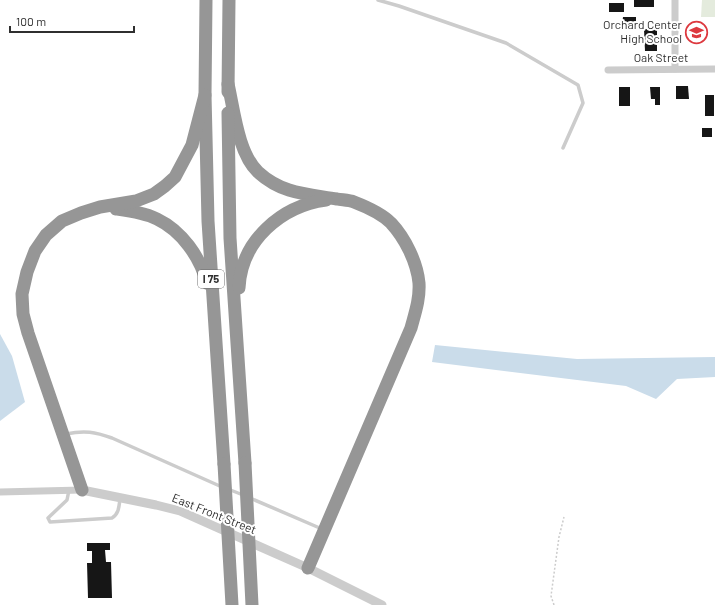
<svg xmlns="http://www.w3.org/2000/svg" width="715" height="605" font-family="Barlow,sans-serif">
  <rect width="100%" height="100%" fill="#fff"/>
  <polygon fill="#e4ebdd" points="702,0 715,0 715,17 701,17"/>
  <g fill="#cadcea">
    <polygon points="0,334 12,356 25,402 0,421"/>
    <polygon points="435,345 577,359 715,357 715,377 677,379 656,399 626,386 432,362"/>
  </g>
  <g fill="#161616">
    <rect x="634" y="0" width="20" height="7"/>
    <rect x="609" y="3" width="15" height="9"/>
    <polygon points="623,17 636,17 636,26 622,25"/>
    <polygon points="644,29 657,29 657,51 645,51"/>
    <polygon points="676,86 688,86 689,99 676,99"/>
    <rect x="619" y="87" width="11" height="19"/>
    <polygon points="650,87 660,87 660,105 655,105 655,99 651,99"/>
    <rect x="705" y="95" width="9" height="21"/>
    <rect x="702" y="128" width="10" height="9"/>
    <polygon points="87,543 110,543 110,550 105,550 106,562 111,562 112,598 88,598 87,563 92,563 92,551 87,551"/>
  </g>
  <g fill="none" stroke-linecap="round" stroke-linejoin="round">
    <polyline stroke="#ccc" stroke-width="1.5" stroke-dasharray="2 2" stroke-linecap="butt" points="554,605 551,596 559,537 564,517"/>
    <g stroke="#ccc" stroke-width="3.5">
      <polyline points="378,0 399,6 506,43 578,85 583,103 563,148"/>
      <path d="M66 434C85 430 95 432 112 438L222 487"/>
      <polyline points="228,489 243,495"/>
      <path d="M69 490 67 500 48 518 50 522 112 518C119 514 119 506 120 499"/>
      <polyline points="250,498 322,529"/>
    </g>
    <g stroke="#ccc" stroke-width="7">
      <polyline points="675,69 675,0"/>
      <polyline points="608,70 715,69"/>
      <polyline points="0,492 82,490"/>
    </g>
    <polyline stroke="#ccc" stroke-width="9" points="82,490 156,505 180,511 308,568 382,605"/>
    <g stroke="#969696" stroke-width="13">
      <polyline points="206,0 205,95 208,221 224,464"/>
      <path d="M228 84C234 110 238 153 258 172 282 194 307 194 337 199 342 200 349 200 354 202 367 207 382 214 391 223 405 238 417 262 419 283 420 299 415 313 411 328L308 568"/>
      <polyline points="228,92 229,0"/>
      <polyline points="228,113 230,238 245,463"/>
      <path d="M116 209C130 211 145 213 157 219 182 231 200 257 207 283"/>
      <path d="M239 288C241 241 281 206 326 200"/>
      <polyline points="82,490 28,333 23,314 22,294 27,272 35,251 46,235 62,221 81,213 100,207 136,201 154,194 165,186 175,177 192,145 205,95"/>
    </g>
    <g stroke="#969696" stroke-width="13">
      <polyline points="245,463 252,605"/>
      <polyline points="224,464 232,605"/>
    </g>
  </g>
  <defs>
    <symbol id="school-ring" viewBox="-11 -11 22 22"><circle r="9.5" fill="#fff" stroke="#dd393f" stroke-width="1.5"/><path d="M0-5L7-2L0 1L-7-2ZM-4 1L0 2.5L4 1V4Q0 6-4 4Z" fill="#dd393f"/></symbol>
  </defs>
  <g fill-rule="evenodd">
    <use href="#school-ring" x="684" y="20" width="25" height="25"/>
  </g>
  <g text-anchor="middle" stroke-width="4" stroke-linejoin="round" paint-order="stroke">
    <rect fill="#fff" stroke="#6d6d6d" stroke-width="1" x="198" y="270" width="26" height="18" rx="3"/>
    <g font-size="11" font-weight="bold" fill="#2f2f2f">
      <text x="211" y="283">I 75</text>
    </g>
    <g font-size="12" fill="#2f2f2f" stroke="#fff" text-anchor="end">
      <text x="682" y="29">Orchard Center<tspan x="682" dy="14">High School</tspan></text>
    </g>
    <g font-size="12" fill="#2f2f2f" stroke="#fff">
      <text x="661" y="62">Oak Street</text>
      <text transform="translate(214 514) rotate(22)" y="4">East Front Street</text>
    </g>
  </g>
  <path d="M10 26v6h124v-6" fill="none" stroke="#2f2f2f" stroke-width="2"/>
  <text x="16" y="26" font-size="12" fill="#2f2f2f" stroke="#ffffff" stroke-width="3" paint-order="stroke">100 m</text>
</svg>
